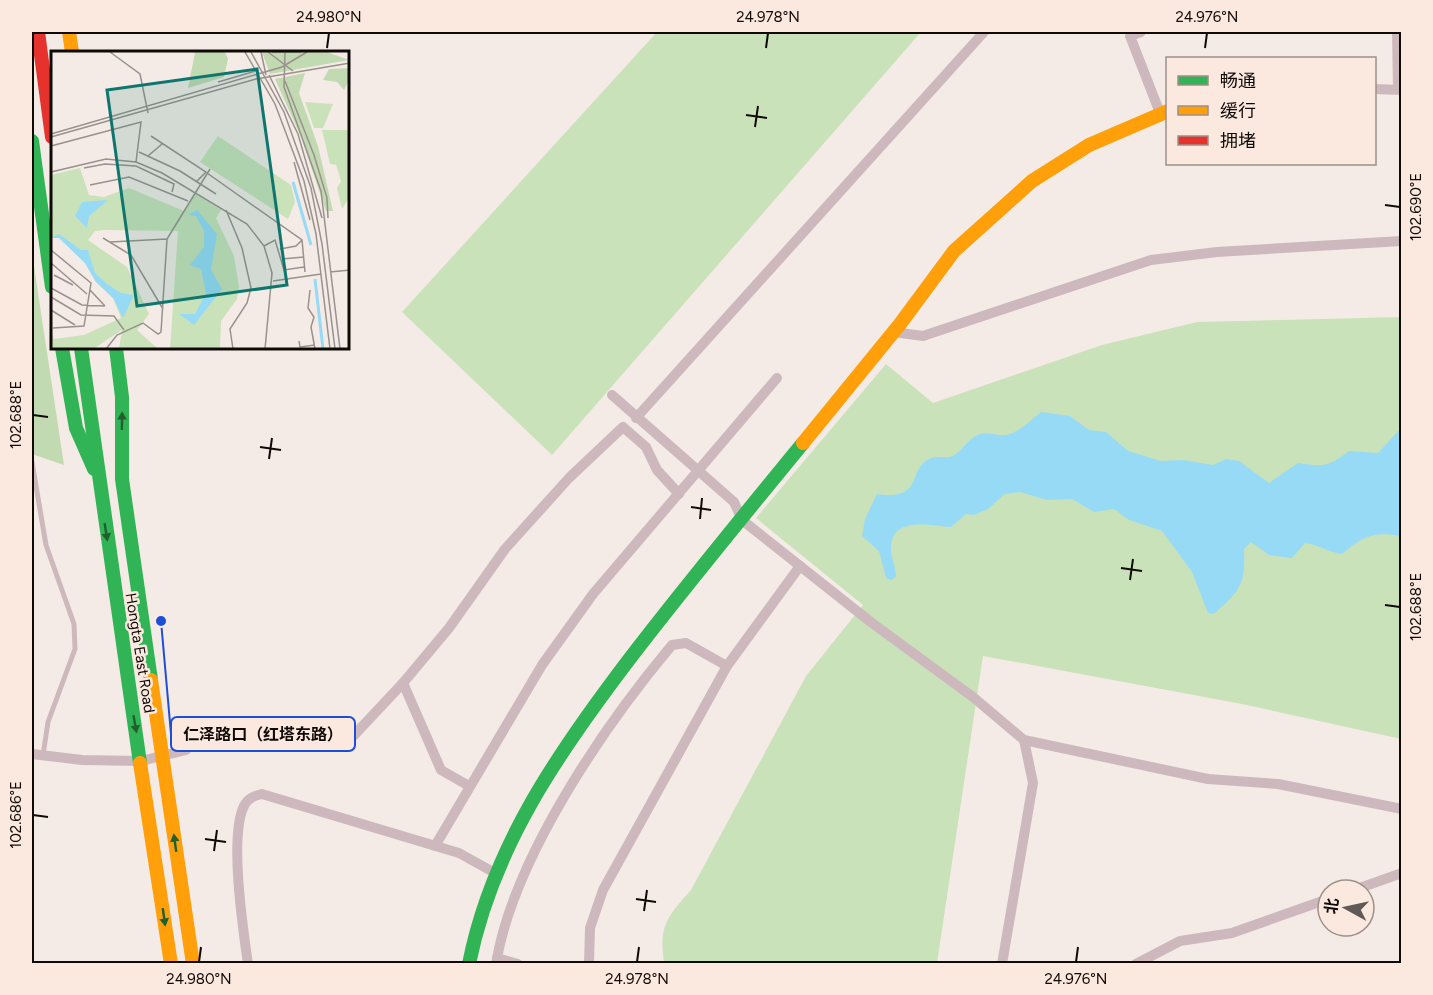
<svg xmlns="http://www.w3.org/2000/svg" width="1433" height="995" font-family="Figtree,'Noto Sans SC',sans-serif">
  <rect width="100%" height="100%" fill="#f5ebe6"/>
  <g fill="#cae2b9">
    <polygon points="657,32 921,32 552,455 402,312"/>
    <path d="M1401 317V739L1242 704 983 656 937 963H664C659 926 666 918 691 890L806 676 863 605 756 518 886 364 933 403 1102 345 1197 322Z"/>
  </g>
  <polygon fill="#c2dab1" points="32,253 64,465 32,454"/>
  <path fill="#97daf6" d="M1041 412 1070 416 1089 430 1106 432 1128 451 1161 461 1183 460 1213 465 1226 459 1239 461 1269 483 1298 463C1324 467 1328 467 1349 451L1378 453 1401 428V536C1374 531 1363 536 1342 554 1328 552 1319 545 1305 543L1292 558 1269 555 1251 542 1244 549C1246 584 1240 591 1214 614L1208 613 1192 572 1162 531 1129 520 1114 509 1094 512 1072 499 1047 500 1020 492 1005 494 988 509 974 515 966 514 951 527C930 526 891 515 891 549 891 558 896 567 896 577L891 580 886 578 879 551 862 536 865 519 877 494C924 501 907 470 929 459 936 455 946 459 953 456 962 451 968 439 978 435 986 431 997 436 1006 435 1018 433 1031 420 1041 412Z"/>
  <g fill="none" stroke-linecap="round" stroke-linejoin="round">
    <polyline stroke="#cdb9bd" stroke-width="5" points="32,462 46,545 74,624 75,649 48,722 43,755"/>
    <g stroke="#cdb9bd" stroke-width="10">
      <polyline points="1141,32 1130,36 1160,113"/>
      <polyline points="1397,32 1398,89"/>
      <polyline points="1374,89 1402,90"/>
      <polyline points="893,332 923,336 1151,260 1217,252 1402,241"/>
      <polyline points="612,395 734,502 742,520 872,623 973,697 1024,740 1208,779 1278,784 1402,809"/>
      <polyline points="636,418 984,32"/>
      <polyline points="403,683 441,770 469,786"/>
      <polyline points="343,747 403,683 449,628 505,549 569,478 623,427 646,447 657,470 679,494"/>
      <polyline points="32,754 82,760 141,761 186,750"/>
      <polyline points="435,846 542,665 593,594 777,378"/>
      <polyline points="1354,890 1402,873"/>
      <polyline points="497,958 518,964"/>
      <path d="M248 964C243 929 229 836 244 806 248 798 254 796 262 794L459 853 495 873"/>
      <path d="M496 964C513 859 604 726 672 645L686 643 727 666"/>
      <polyline points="589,964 590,928 603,890 727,666 800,566"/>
      <polyline points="1002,964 1033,783 1024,740"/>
      <polyline points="1136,964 1180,941 1232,933 1328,899"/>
    </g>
    <g stroke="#30b455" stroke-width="14">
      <polyline points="32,141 52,287"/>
      <polyline points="62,348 76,428 94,469"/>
      <polyline points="81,348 140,763"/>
      <polyline points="116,348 122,397 122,479 151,680"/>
      <path d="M469 964C492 847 560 750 631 657 687 584 745 514 803 443"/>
    </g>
    <g stroke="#ff9f0a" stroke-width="14">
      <polyline points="69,32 72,52"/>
      <polyline points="803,443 900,324 954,251 1032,181 1089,145 1168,111"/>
      <polyline points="151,680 193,964"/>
      <polyline points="140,763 171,964"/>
    </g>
    <polyline stroke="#e5322d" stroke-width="14" points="38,32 52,137"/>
  </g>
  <defs><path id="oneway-solid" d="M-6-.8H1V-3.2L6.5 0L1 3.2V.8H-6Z" transform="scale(1.5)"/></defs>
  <g fill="#205f2e">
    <use href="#oneway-solid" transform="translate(122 421) rotate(-89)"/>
    <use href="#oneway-solid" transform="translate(106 532) rotate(81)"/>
    <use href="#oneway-solid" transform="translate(135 724) rotate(80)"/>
    <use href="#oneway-solid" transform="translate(175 843) rotate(-98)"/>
    <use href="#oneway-solid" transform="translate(164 917) rotate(82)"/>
  </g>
  <path fill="none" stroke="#100a07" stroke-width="2" d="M327 48 329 33M766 48 768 33M1205 48 1207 33M746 115 767 118M755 127 758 106M1385 205 1400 207M33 415 48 417M260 447 281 450M269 459 272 438M691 507 711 510M700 519 702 498M1121 568 1142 571M1130 580 1133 559M1385 605 1400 607M33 815 48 817M205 839 226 842M214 851 217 830M636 899 656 902M644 911 647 890M199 962 201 947M637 962 639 947M1076 962 1078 947"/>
  <g text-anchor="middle" stroke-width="5" stroke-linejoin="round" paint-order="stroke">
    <g font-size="15" fill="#100a07" stroke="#fbe9e0">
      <text transform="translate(140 653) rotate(81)" y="5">Hongta East Road</text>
    </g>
  </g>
  <g transform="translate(51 51)">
    <rect width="298" height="298" fill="#f5ebe6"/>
    <path d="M254 51 282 53 272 77H263ZM271 79H298V147L291 158 286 137 290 130 285 114 279 113ZM167 85 240 134 244 151 237 168 149 111ZM29 117 38 144 53 146 78 137 133 160 144 143 170 159 165 167 183 205 188 236 186 248 170 270 169 298H119L127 180 54 179 44 180 37 189 76 216 98 263 86 279 107 298H68L71 279 42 298H0V281L3 288 33 284 70 267 62 247 45 231 34 212 8 187H0V124Z" fill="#cae2b9"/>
    <path d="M144 1H174L177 8 173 26 137 37ZM211 1H276L298 9 219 23ZM298 17V29L293 39 286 31 272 29 278 18ZM254 22 248 42 267 95 282 160H275L250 86 224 28Z" fill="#c2dab1"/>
    <path d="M57 149 38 165 36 177 24 165 31 151ZM146 159 166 183 160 219 171 238 143 274 128 263H144L155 242 150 218 139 214 153 196V180L145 165 137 164ZM8 183 30 199H37L44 222 56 233 70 242 83 244 72 267 62 247 45 231 34 212 8 187H0Z" fill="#97daf6"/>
    <path fill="none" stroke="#97daf6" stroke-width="3" d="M242 131 260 194M264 228 272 298"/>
    <path fill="none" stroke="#99918d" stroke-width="1.5" d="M59 1 89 23 97 62M194 1 224 53 253 130 265 183 279 298M200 1 233 61 260 137 271 193 284 298M210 1 215 24M217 1 242 20M221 1H250M234 1 233 36 270 140 289 298M218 24 247 83 271 167M234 30 263 104 276 147 277 167M167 31 205 20M0 83 231 16 256 1M100 85 155 121 146 130M0 86 205 28 299 12M0 95 90 71 85 111M88 101 129 120 165 143M97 105 111 93M243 111 254 151M33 117 54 113 85 115 123 133 121 141M0 121 55 108 85 111 111 122 196 173 213 195 221 222 214 298M156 122 251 189 254 221M39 134 78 126 137 150M254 151 259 169M175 159 191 197 200 237 196 252 179 278 182 298M52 187 80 204 112 258M59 191 116 188M213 195 224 189 233 219 253 216M229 198 245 195 251 189M0 199 40 232 33 275 2 277M231 208 253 206M0 212 36 243M279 221 299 219M3 224 22 234M222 230 270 223M0 237 31 254 54 255M39 239 54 255M259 239 257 257 263 266 260 276 264 298M0 246 30 264 63 265 73 279M0 259 24 274M248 290 249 296 264 294M55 298 66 284 92 272 107 283 110 281 116 188 159 118"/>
    <path fill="#0f766e" fill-opacity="0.15" stroke="#0f766e" stroke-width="3" d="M206 18 236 234 86 255 56 39Z"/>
    <rect width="298" height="298" fill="none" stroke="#100a07" stroke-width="3"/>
  </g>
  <path fill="none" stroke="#1d4ed8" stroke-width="2" d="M161 621L171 734"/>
  <circle fill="#1d4ed8" stroke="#fbe9e0" stroke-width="2" cx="161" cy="621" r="6"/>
  <rect fill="#fbe9e0" stroke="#1d4ed8" stroke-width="2" x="171" y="717" width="184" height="34" rx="6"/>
  <g font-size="16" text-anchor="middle" font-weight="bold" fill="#100a07">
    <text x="263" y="740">仁泽路口（红塔东路）</text>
  </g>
  <rect width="1433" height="995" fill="none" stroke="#fbe9e0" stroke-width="66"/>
  <rect x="1166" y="57" width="210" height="108" fill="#fbe9e0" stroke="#9d9089" stroke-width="1.5"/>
  <rect x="1178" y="76" width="30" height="9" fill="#30b455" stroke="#9d9089" stroke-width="1.5"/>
  <text x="1220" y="87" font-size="18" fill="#100a07">畅通</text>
  <rect x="1178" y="106" width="30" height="9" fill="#ff9f0a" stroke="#9d9089" stroke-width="1.5"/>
  <text x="1220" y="117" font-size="18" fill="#100a07">缓行</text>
  <rect x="1178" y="136" width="30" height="9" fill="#e5322d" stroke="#9d9089" stroke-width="1.5"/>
  <text x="1220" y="147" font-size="18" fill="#100a07">拥堵</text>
  <g transform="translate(1346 908) rotate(278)"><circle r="28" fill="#fbe9e0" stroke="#9d9089" stroke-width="1.5"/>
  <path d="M0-4.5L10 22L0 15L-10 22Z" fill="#605955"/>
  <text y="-9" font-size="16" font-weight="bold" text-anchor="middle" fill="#100a07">北</text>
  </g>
  <rect x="33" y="33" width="1367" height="929" fill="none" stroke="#100a07" stroke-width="2"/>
  <g font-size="15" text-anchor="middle" fill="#100a07">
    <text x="329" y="22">24.980°N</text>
    <text x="768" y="22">24.978°N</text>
    <text x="1207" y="22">24.976°N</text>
    <text transform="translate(1416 207) rotate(-90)" y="5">102.690°E</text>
    <text transform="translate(16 415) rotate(-90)" y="5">102.688°E</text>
    <text transform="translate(1416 607) rotate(-90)" y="5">102.688°E</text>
    <text transform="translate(16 815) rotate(-90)" y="5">102.686°E</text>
    <text x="199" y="984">24.980°N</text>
    <text x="637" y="984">24.978°N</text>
    <text x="1076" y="984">24.976°N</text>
  </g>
</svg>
